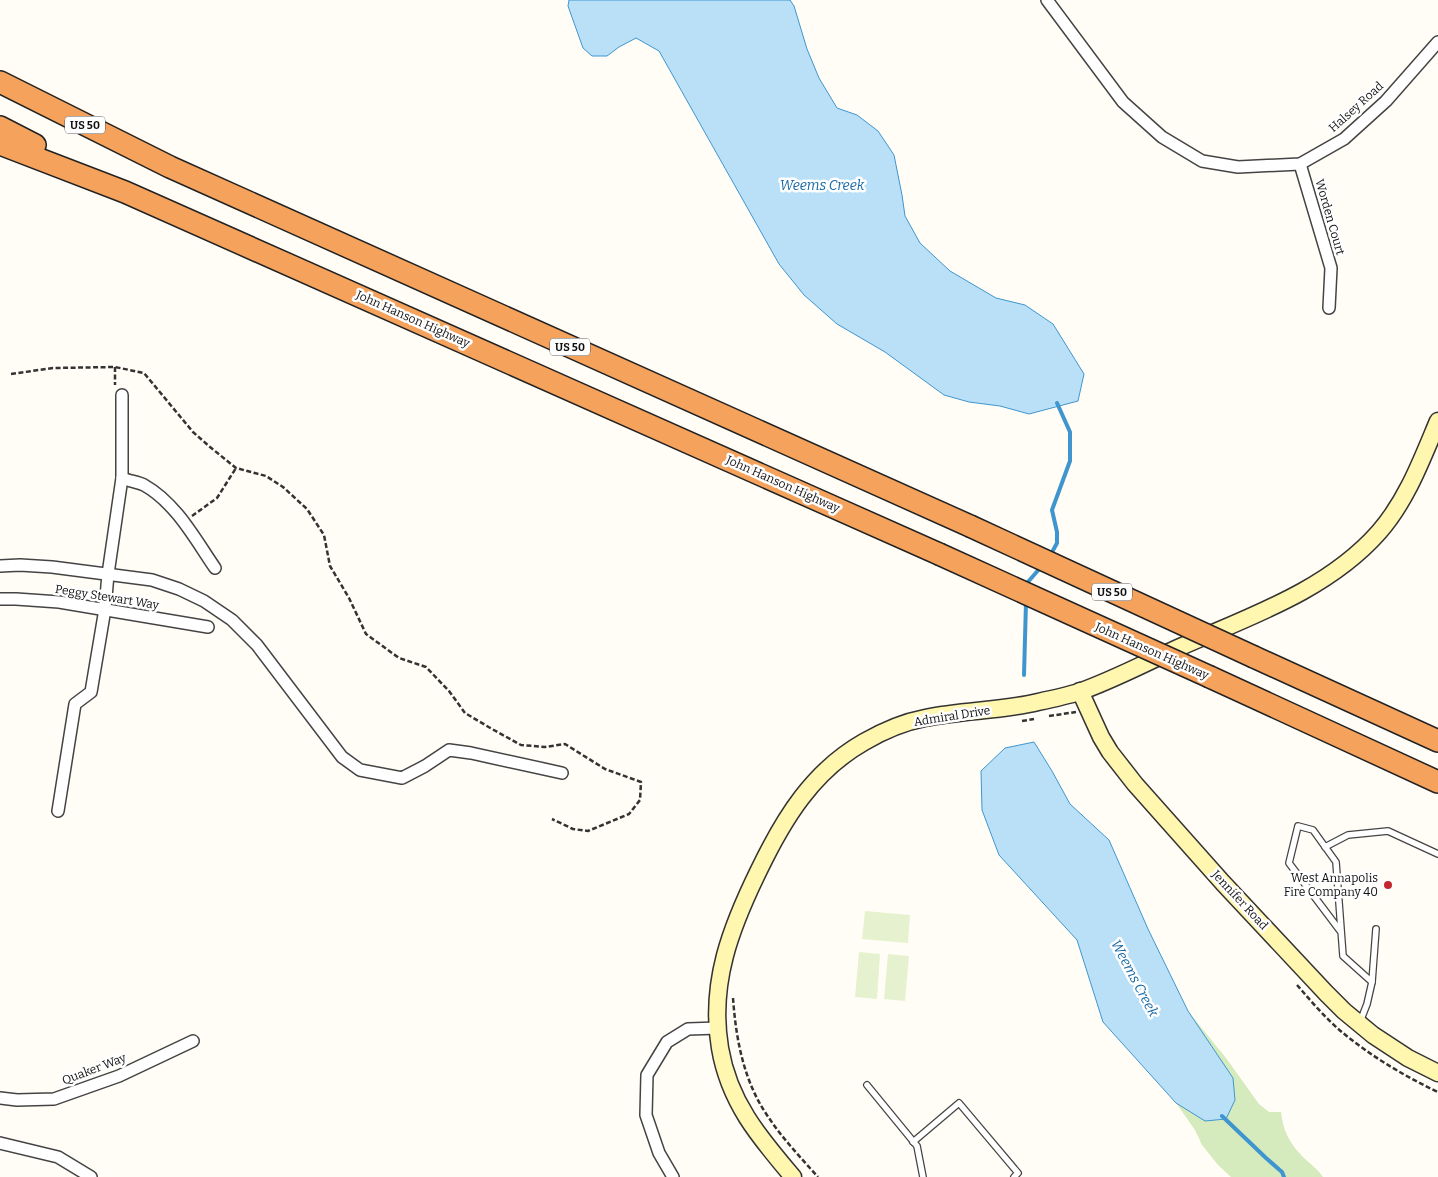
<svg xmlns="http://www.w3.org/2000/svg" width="1438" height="1177" font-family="Bitter,serif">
  <rect width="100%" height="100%" fill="#fffdf5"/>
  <path fill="#d5ebbd" d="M1188 1011 1226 1058 1259 1104 1269 1112H1281C1283 1131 1290 1144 1303 1157 1310 1164 1318 1169 1323 1177H1231L1218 1165 1202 1145 1195 1130 1176 1103 1205 1121 1233 1078Z"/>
  <g fill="#e6f2cf">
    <polygon points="865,911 910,915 908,943 862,939"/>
    <polygon points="859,952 880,954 877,999 855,997"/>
    <polygon points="888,954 909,956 905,1001 884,999"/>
  </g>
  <g fill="#b9e0f7" stroke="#3f96cf">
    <polygon points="569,0 790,0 794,6 807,49 819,78 837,108 857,115 878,131 894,155 902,195 905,216 920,243 950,271 996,298 1025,305 1053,324 1084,374 1078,401 1029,414 1000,406 969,402 944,395 885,352 837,324 804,295 779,264 659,51 636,38 619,47 607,56 592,56 583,48 568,6"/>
    <polygon points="1034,742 1052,771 1070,804 1109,840 1148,929 1188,1011 1233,1078 1235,1100 1226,1119 1205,1121 1176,1103 1103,1022 1077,940 999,855 982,810 981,771 1005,748"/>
  </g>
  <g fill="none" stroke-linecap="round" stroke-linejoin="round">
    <g stroke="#3f96cf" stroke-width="4">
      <polyline points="1050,556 1057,543 1057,532 1052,510 1070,461 1070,432 1057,403"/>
      <polyline points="1027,588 1027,583 1041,567"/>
      <polyline points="1024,675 1026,602"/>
      <polyline points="1222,1116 1266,1158 1282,1172 1284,1177"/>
    </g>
    <defs>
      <g id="lane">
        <polyline points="1325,847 1348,835 1388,831 1438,854"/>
        <polyline points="1341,932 1289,863 1298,826 1313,830 1336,862 1343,956 1372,982 1367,1004 1360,1022"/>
        <polyline points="1372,982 1376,929"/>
        <polyline points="867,1085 917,1146 923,1177"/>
        <polyline points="913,1142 959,1103 1018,1173 1014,1177"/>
      </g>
      <g id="street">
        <polyline points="1047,0 1123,102 1162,137 1202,161 1238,167 1300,164 1344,139 1386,101 1438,42"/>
        <polyline points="1300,164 1331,268 1329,308"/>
        <path d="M122 478C129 481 138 482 144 485 176 503 195 539 215 568"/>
        <polyline points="0,566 20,565 52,567 152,580 179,589 204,601 232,620 257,645 342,757 360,770 402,778 425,766 449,750 471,753 562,773"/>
        <polyline points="0,599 16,599 59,602 208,627"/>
        <polyline points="58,811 75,704 91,692 105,609 108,574 122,478 122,395"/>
        <polyline points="0,1098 17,1100 54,1099 119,1076 193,1041"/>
        <polyline points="0,1143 58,1157 91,1177"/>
        <polyline points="673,1177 659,1153 646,1115 647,1075 667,1042 688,1029 718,1028"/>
      </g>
      <g id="secondary">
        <polyline points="1080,691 1101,737 1110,752 1135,784 1223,883 1326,993 1344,1011 1373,1035 1408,1058 1438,1073"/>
        <path d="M793 1177C759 1137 729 1102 720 1048 709 983 731 927 759 870 784 818 813 771 864 742 883 731 904 722 925 718 963 710 1001 711 1038 702 1052 699 1066 696 1079 692 1113 680 1145 663 1178 648 1248 617 1327 591 1379 532 1407 500 1422 459 1438 421"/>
      </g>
      <g id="highway">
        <polyline points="0,82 170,167 970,526"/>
        <polyline points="0,127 35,145"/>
        <polyline points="0,144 125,192 939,554"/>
        <polyline points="1254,657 1438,741"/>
        <polyline points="1210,677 1438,782"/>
      </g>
    </defs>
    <use href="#lane" stroke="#444" stroke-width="8"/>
    <use href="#street" stroke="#444" stroke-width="14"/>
    <use href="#secondary" stroke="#333" stroke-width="19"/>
    <use href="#highway" stroke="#222" stroke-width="24"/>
    <g stroke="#333" stroke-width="2.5" stroke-dasharray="5 2.5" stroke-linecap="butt">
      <polyline points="115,367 115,385"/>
      <polyline points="11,374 53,368 115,367 144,373 193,432 210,447 236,468 266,476 283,487 307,509 324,535 330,566 349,598 366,634 399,658 426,667 449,691 465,713 492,729 521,745 545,747 565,744 605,769 641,782 640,800 629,814 588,831 573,829 552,819"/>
      <polyline points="192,516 217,498 236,468"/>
      <polyline points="1049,716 1076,712"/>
      <polyline points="1022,721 1034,719"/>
      <path d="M1297 985C1311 1001 1326 1019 1343 1033 1371 1056 1404 1076 1438 1092"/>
      <path d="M733 998C736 1040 744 1083 769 1118 783 1139 801 1158 818 1177"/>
    </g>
    <use href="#lane" stroke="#fff" stroke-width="5.5"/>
    <use href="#street" stroke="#fff" stroke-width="11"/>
    <use href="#secondary" stroke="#fff6b0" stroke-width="16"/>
    <use href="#highway" stroke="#f5a25d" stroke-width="21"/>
    <defs>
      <g id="highway-bridge">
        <polyline points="970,526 1254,657"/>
        <polyline points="939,554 1210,677"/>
      </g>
    </defs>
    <use href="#highway-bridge" stroke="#222" stroke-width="24" stroke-linecap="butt"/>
    <use href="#highway-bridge" stroke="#f5a25d" stroke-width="21"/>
  </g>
  <circle fill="#c4262e" stroke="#fff" stroke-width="2" cx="1388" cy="885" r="5"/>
  <g text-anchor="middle" stroke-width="5" stroke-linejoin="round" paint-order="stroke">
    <g fill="#fff" stroke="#585858" stroke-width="1">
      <rect x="65" y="116.5" width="40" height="17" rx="4"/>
      <rect x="550" y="338.5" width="40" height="17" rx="4"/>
      <rect x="1092" y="583.5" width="40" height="17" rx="4"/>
    </g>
    <g font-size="11" font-weight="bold" fill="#111">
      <text x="85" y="129">US 50</text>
      <text x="570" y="351">US 50</text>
      <text x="1112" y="596">US 50</text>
    </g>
    <g font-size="12" fill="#111" stroke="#fff">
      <text transform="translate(1356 107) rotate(-42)" y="4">Halsey Road</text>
      <text transform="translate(1330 217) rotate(74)" y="4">Worden Court</text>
      <text transform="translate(413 319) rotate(24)" y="4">John Hanson Highway</text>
      <text transform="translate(783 484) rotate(24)" y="4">John Hanson Highway</text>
      <text transform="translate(107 597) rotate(9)" y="4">Peggy Stewart Way</text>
      <text transform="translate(1152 651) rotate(24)" y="4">John Hanson Highway</text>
      <text transform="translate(952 716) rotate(-9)" y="4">Admiral Drive</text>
      <text transform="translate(1240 900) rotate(47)" y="4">Jennifer Road</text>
      <text transform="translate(94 1069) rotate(-21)" y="4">Quaker Way</text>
    </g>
    <g font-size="12" fill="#111" stroke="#fff" text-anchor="end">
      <text x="1378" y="882">West Annapolis<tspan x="1378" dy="14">Fire Company 40</tspan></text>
    </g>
    <g font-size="14" font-style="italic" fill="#1768a6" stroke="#fff">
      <text x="822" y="190">Weems Creek</text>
      <text transform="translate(1135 978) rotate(62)" y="5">Weems Creek</text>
    </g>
  </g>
</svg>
